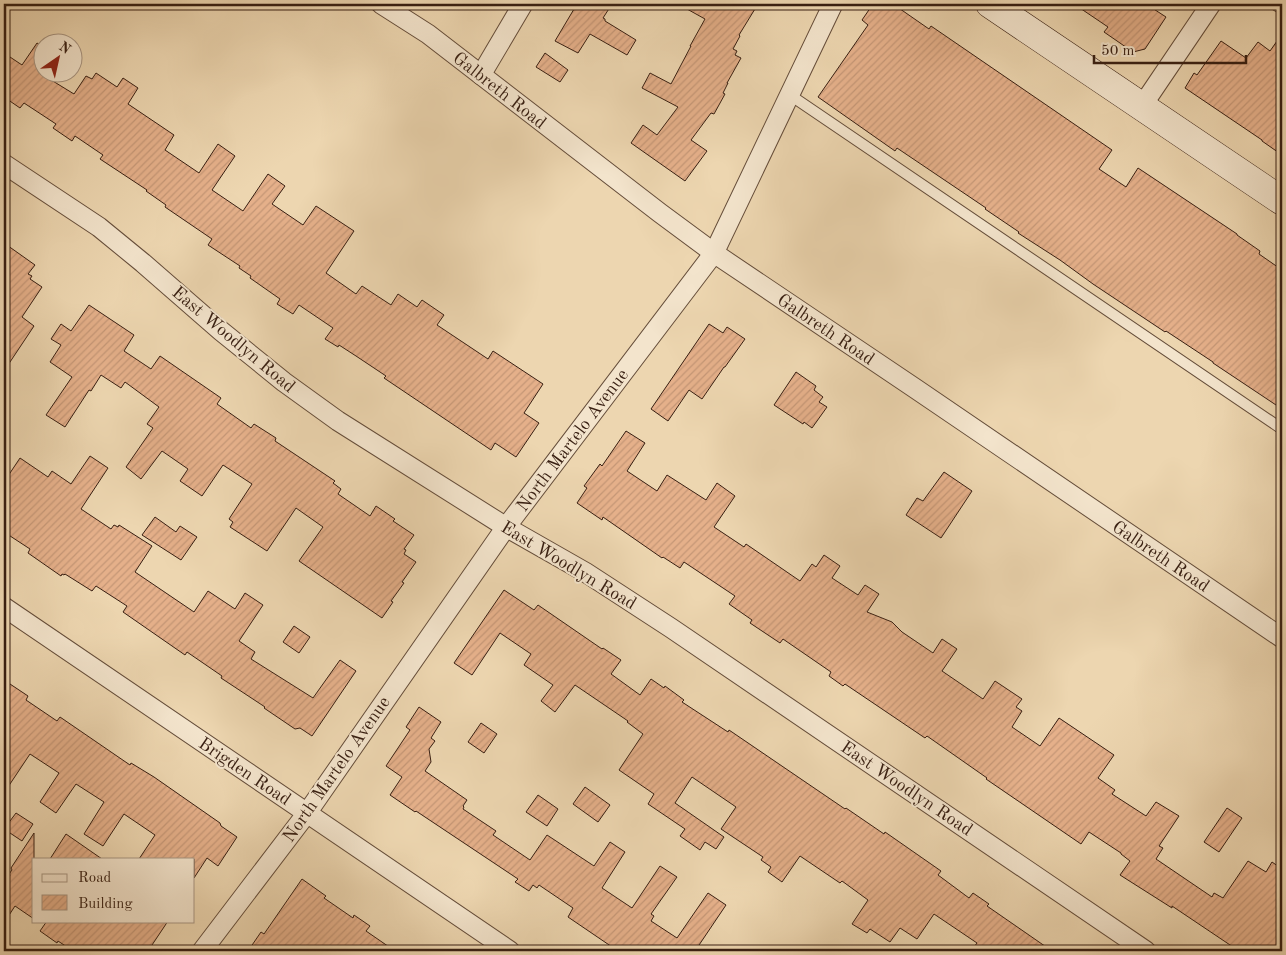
<svg xmlns="http://www.w3.org/2000/svg" width="1286" height="955" font-family="'Old Standard TT',serif">
  <defs>
    <pattern id="building-hatch" width="6" height="6" patternUnits="userSpaceOnUse" patternTransform="scale(1.25)"><rect width="6" height="6" fill="#e5b08a"/><path d="M-1 1l2-2M0 6l6-6M5 7l2-2" fill="none" stroke="#c59776"/></pattern>
  </defs>
  <rect width="100%" height="100%" fill="#edd6b0"/>
  <filter id="stains"><feTurbulence type="fractalNoise" baseFrequency=".004" numOctaves="4"/><feColorMatrix values="0 0 0 0 .2 0 0 0 0 .09 0 0 0 0 .02 0 0 0 .5 -.17"/></filter>
  <radialGradient id="worn" r=".72"><stop offset=".6" stop-color="#630" stop-opacity="0"/><stop offset="1" stop-color="#630" stop-opacity=".3"/></radialGradient>
  <g fill="url(#building-hatch)" stroke="#381f12">
    <polygon points="577,4 612,4 603,18 605,19 605,21 636,40 627,55 590,34 578,53 555,41"/>
    <polygon points="678,4 758,4 739,35 740,36 733,49 737,51 735,55 741,58 727,83 728,83 723,93 725,94 714,114 711,113 691,140 707,151 685,181 631,143 643,125 657,135 678,107 642,88 650,73 671,84 691,46 690,46 705,19"/>
    <polygon points="873,4 893,4 929,29 931,26 1112,150 1099,169 1126,187 1138,168 1237,234 1237,235 1260,251 1259,254 1282,270 1282,409 1213,363 1213,362 1166,331 1165,332 1093,284 1060,260 1018,233 1019,232 985,209 986,208 897,148 895,151 818,97 868,25 862,20"/>
    <polygon points="1074,4 1146,4 1166,17 1145,49 1133,52 1104,32 1108,27"/>
    <polygon points="1282,34 1282,155 1262,141 1262,140 1185,88 1194,73 1197,75 1221,41 1246,58 1258,42 1270,51"/>
    <polygon points="37,43 42,46 42,72 45,72 43,75 74,94 86,76 92,79 96,73 117,87 123,78 138,88 128,104 174,135 165,150 199,173 218,144 235,156 212,190 243,211 268,174 285,186 272,204 303,225 316,206 354,231 326,273 356,294 362,286 391,305 398,294 417,307 422,300 444,315 437,325 488,359 493,351 543,384 524,413 539,423 516,457 495,443 491,450 384,378 386,376 356,356 339,345 338,347 325,339 333,328 299,305 293,314 277,304 280,299 250,278 251,276 239,268 240,266 208,245 212,239 165,207 166,205 146,191 147,190 100,159 103,155 75,136 72,141 53,128 56,124 24,103 20,108 4,97 4,53 22,65"/>
    <polygon points="545,53 568,70 560,82 536,67"/>
    <polygon points="4,243 35,265 28,274 32,276 30,279 42,287 22,317 34,326 4,371"/>
    <polygon points="89,305 134,335 124,351 151,369 160,356 221,398 217,404 251,428 254,424 276,438 275,441 335,481 333,483 341,489 338,494 370,516 376,506 395,519 393,521 414,535 404,549 406,550 404,554 416,562 402,582 404,583 391,601 393,602 382,618 299,561 323,527 296,508 267,551 230,527 233,522 229,519 252,484 223,465 202,496 180,481 188,469 162,451 141,479 126,467 153,428 147,424 159,407 125,382 121,388 101,375 91,391 89,390 65,427 46,415 72,377 50,362 61,345 51,339 61,324 71,331"/>
    <polygon points="709,324 723,333 727,327 745,339 725,367 724,367 702,399 689,390 668,421 651,409"/>
    <polygon points="796,372 816,386 814,390 823,397 819,402 827,407 812,428 804,422 803,424 774,405"/>
    <polygon points="626,431 645,443 627,471 657,491 667,475 706,500 717,483 735,496 714,527 744,547 746,544 800,581 812,564 816,567 824,555 840,566 832,578 858,595 865,585 879,594 867,612 892,622 902,632 933,653 942,639 957,649 942,671 983,699 995,681 1022,699 1016,707 1022,711 1012,727 1040,746 1059,718 1114,755 1098,778 1115,790 1112,794 1146,816 1156,802 1179,816 1159,846 1163,848 1156,859 1212,897 1214,893 1223,898 1248,861 1266,872 1272,862 1282,869 1282,951 1239,951 1172,906 1172,908 1120,875 1130,861 1121,854 1121,853 1089,832 1081,844 986,779 987,778 927,736 925,738 845,684 843,686 829,676 831,672 783,639 780,643 750,623 752,620 729,604 735,596 684,562 680,568 663,557 662,558 603,517 602,520 577,503 587,488 584,486 600,464 602,466"/>
    <polygon points="90,456 108,468 81,509 111,529 114,525 118,527 119,525 152,546 135,572 194,612 208,591 235,609 245,593 263,605 239,641 255,652 251,659 313,698 340,660 356,671 312,736 300,728 295,729 264,708 265,707 221,678 222,676 187,652 185,655 123,612 127,606 96,586 92,591 65,574 64,575 62,574 61,576 28,553 30,549 4,532 4,482 20,458 48,477 52,471 71,484"/>
    <polygon points="944,472 972,491 941,538 906,515 917,498 923,501"/>
    <polygon points="155,517 176,532 180,526 197,537 181,560 142,535"/>
    <polygon points="504,590 534,610 538,605 602,649 603,648 621,660 611,674 640,695 651,679 664,688 665,686 684,700 682,702 728,732 729,730 845,809 846,808 884,834 885,832 941,871 938,875 969,898 973,893 989,904 987,906 1052,951 971,951 977,943 934,914 917,939 900,928 890,942 870,929 867,933 852,924 868,900 842,881 840,883 800,856 782,882 768,872 771,867 761,860 763,857 721,829 736,807 692,777 675,803 724,837 716,849 705,842 700,850 680,836 685,829 648,804 654,794 619,770 643,734 627,722 628,721 575,685 555,712 541,701 553,685 524,665 531,654 500,633 472,675 454,663"/>
    <polygon points="294,626 310,637 299,653 283,642"/>
    <polygon points="4,680 28,696 26,700 57,721 60,717 130,765 131,763 154,777 220,823 221,826 237,837 218,866 207,858 194,878 194,859 139,859 155,835 124,814 103,846 84,834 104,802 76,784 56,813 40,802 59,773 30,754 4,793"/>
    <polygon points="419,707 441,722 431,738 435,741 429,749 431,762 425,771 467,800 463,806 464,807 463,809 496,831 493,835 530,860 547,835 594,866 610,842 625,852 602,888 632,908 660,866 677,877 651,914 654,916 651,921 677,938 708,893 726,905 695,951 696,951 618,951 568,917 573,908 539,885 537,888 533,885 529,891 515,882 518,879 416,811 415,812 390,795 402,777 386,766 410,730 406,727"/>
    <polygon points="481,723 497,734 484,753 468,742"/>
    <polygon points="585,787 610,805 598,822 573,804"/>
    <polygon points="538,795 558,809 547,826 526,812"/>
    <polygon points="1227,808 1242,818 1219,852 1204,842"/>
    <polygon points="16,813 33,824 22,841 4,829"/>
    <polygon points="34,833 34,919 15,906 4,923 4,884 10,875 9,874 12,870 11,868"/>
    <polygon points="66,834 102,859 50,859"/>
    <polygon points="302,879 326,896 324,898 353,918 354,915 370,926 366,931 395,951 248,951 261,932 264,934"/>
    <polygon points="47,921 168,921 148,951 73,951 58,941 57,943 40,931"/>
  </g>
  <g fill="none" stroke-linecap="round" stroke-linejoin="round">
    <defs>
      <g id="lane">
        <polyline points="1274,4 1282,9"/>
        <polyline points="790,95 1282,429"/>
      </g>
      <g id="street">
        <polyline points="381,4 428,34 660,213 714,253 916,389 1282,638"/>
        <polyline points="481,75 523,4"/>
        <polyline points="1142,106 1211,4"/>
        <polyline points="4,164 99,227 143,263 221,331 284,382 338,421 506,527 585,572 671,628 1146,951"/>
        <polyline points="4,607 510,951"/>
        <polyline points="202,951 307,813 506,527 714,253 833,4"/>
      </g>
      <polyline id="secondary" points="990,4 1282,201"/>
    </defs>
    <use href="#lane" stroke="#654d3a" stroke-width="12"/>
    <use href="#street" stroke="#654d3a" stroke-width="21"/>
    <use href="#secondary" stroke="#381f12" stroke-width="29"/>
    <use href="#lane" stroke="#f3e4cc" stroke-width="10"/>
    <use href="#street" stroke="#f3e4cc" stroke-width="19"/>
    <use href="#secondary" stroke="#f3e4cc" stroke-width="28"/>
  </g>
  <g text-anchor="middle" stroke-width="4" stroke-linejoin="round" paint-order="stroke">
    <g font-size="18" fill="#381f12" stroke="#f3e4cc">
      <text transform="translate(500 90) rotate(38)" y="6">Galbreth Road</text>
      <text transform="translate(826 329) rotate(34)" y="6">Galbreth Road</text>
      <text transform="translate(234 339) rotate(40)" y="6">East Woodlyn Road</text>
      <text transform="translate(572 440) rotate(-53)" y="6">North Martelo Avenue</text>
      <text transform="translate(1161 556) rotate(34)" y="6">Galbreth Road</text>
      <text transform="translate(569 565) rotate(31)" y="6">East Woodlyn Road</text>
      <text transform="translate(336 769) rotate(-55)" y="6">North Martelo Avenue</text>
      <text transform="translate(245 771) rotate(34)" y="6">Brigden Road</text>
      <text transform="translate(907 788) rotate(34)" y="6">East Woodlyn Road</text>
    </g>
  </g>
  <rect width="1286" height="955" fill="none" stroke="#edd6b0" stroke-width="20"/>
  <rect x="5" y="5" width="1276" height="945" fill="none" stroke="#381f12" stroke-width="2.5"/>
  <rect x="10" y="10" width="1266" height="935" fill="none" stroke="#381f12"/>
  <rect x="32" y="858" width="162" height="65" fill="#f3e4cc" stroke="#a89582"/>
  <rect x="42" y="874" width="25" height="8" fill="#f3e4cc" stroke="#a89582"/>
  <text x="78" y="882" font-size="15" fill="#381f12">Road</text>
  <rect x="42" y="895" width="25" height="15" fill="url(#building-hatch)" stroke="#a89582"/>
  <text x="78" y="908" font-size="15" fill="#381f12">Building</text>
  <g transform="translate(58 58) rotate(34)"><circle r="24" fill="#f3e4cc" stroke="#a89582"/>
  <path d="M0-4L9 19L0 12L-9 19Z" fill="#8f2418"/>
  <text y="-8" font-size="14" font-weight="bold" text-anchor="middle" fill="#381f12">N</text>
  </g>
  <path d="M1094 55v8h152v-8" fill="none" stroke="#381f12" stroke-width="2.5"/>
  <text x="1101" y="55" font-size="15" fill="#381f12" stroke="#f3e4cc" stroke-width="4" paint-order="stroke">50 m</text>
  <rect width="100%" height="100%" filter="url(#stains)"/>
  <rect width="100%" height="100%" fill="url(#worn)"/>
</svg>
